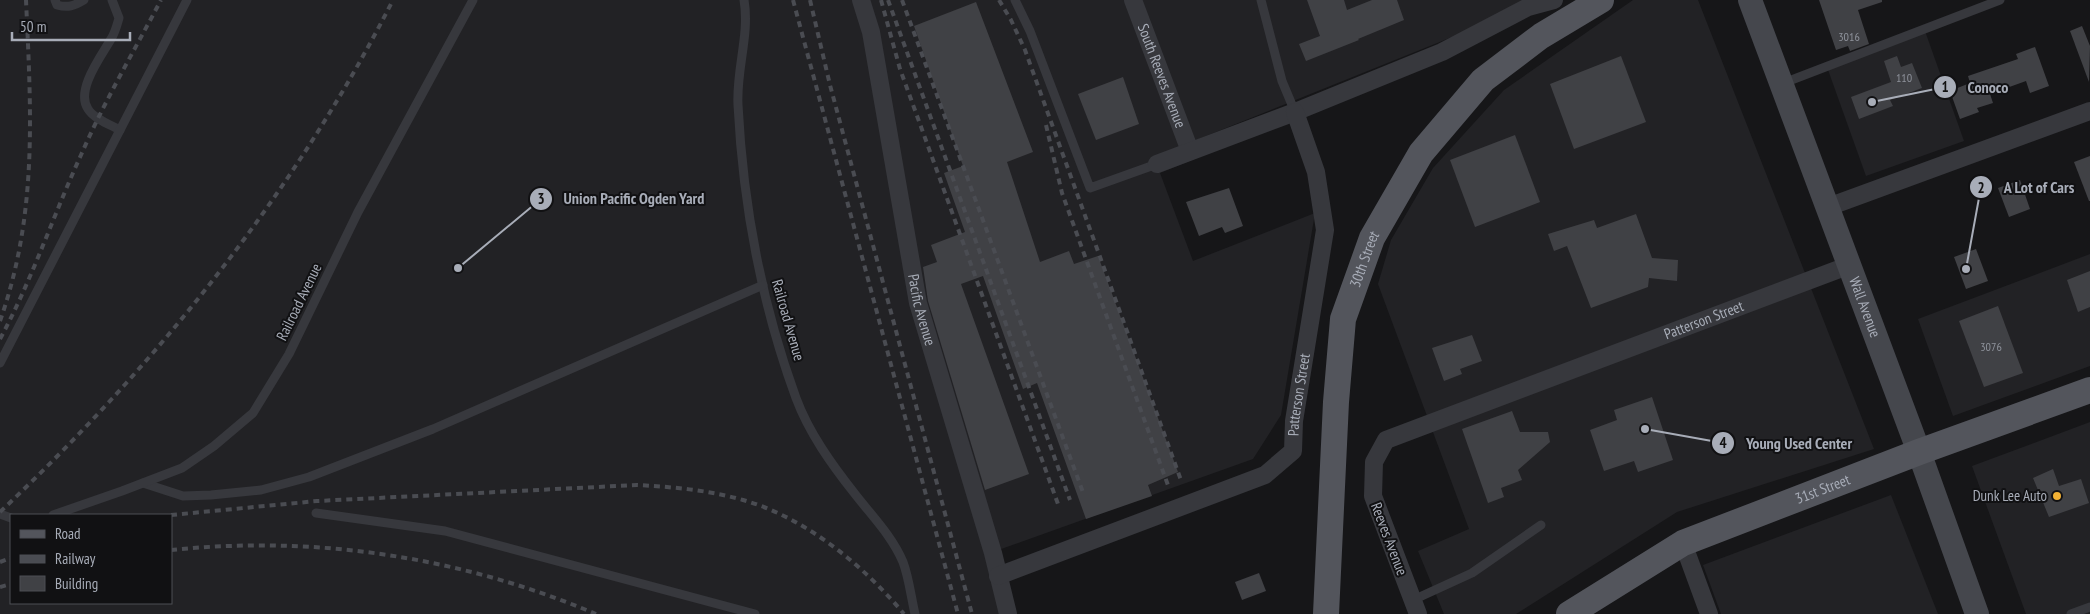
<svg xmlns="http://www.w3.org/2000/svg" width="2090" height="614" font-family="'PT Sans Narrow',sans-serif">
  <rect width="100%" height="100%" fill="#161618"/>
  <g fill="#222225" fill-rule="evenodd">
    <path d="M0 0H1544L1196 140 1202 156 1160 173 1193 261 1315 213 1281 415 1253 459 990 553 1006 614H0ZM11 515H171V603H11Z"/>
    <polygon points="1633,0 1698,0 1874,449 1677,512 1516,614 1444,614 1418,551 1469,529 1378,284 1391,240 1433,168 1504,90"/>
    <polygon points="1925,31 1964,141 1866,176 1827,67"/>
    <polygon points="2090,254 2090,366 1953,416 1918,319"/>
    <polygon points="2090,422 2090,614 2026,614 1972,466"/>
    <polygon points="1891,495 1938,614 1721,614 1703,565"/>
  </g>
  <g fill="#404145">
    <polygon points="1307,0 1344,0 1347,10 1372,0 1397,0 1404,20 1358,39 1359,40 1306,61 1299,44 1320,36"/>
    <polygon points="1819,0 1882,0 1882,2 1858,10 1869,44 1850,51 1848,46 1836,50"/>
    <polygon points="976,2 1033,152 1007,162 1040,262 1069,251 1074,264 1098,256 1178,472 1148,485 1152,496 1086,519 1037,383 1023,389 983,276 961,284 1029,474 985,490 928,301 923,267 937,262 931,245 965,232 944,173 963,166 914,26"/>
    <polygon points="2082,26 2090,46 2089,82 2070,31"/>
    <polygon points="2035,47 2049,86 2030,93 2026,81 1990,94 1993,103 1977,108 1979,112 1960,119 1950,91 1970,83 1968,76 2018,59 2016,54"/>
    <polygon points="1621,56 1646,122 1574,149 1550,84"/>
    <polygon points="1897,56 1901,67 1912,63 1922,88 1890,100 1893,106 1859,119 1851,97 1891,82 1884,61"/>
    <polygon points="1123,77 1139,124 1096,140 1078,94"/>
    <polygon points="1515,135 1540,202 1475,227 1450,160"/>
    <polygon points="2090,156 2090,201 2089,201 2074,162"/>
    <polygon points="2020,180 2030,209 2009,217 1998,188"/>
    <polygon points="1229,188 1243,226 1225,233 1222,227 1199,236 1186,202"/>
    <polygon points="1636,214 1652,258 1678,260 1677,281 1649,278 1648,287 1591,308 1567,246 1554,251 1548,234 1594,220 1597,228"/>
    <polygon points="1976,249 1988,281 1966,289 1954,257"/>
    <polygon points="2090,271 2090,307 2078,312 2067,280"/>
    <polygon points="1998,306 2023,373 1984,387 1959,321"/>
    <polygon points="1472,335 1482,361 1460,369 1462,374 1444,381 1432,348"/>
    <polygon points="1652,397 1673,460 1638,472 1634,461 1604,471 1590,430 1617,420 1614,410"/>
    <polygon points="1512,411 1520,432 1548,432 1550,442 1518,470 1522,480 1501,488 1504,497 1488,503 1462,429"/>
    <polygon points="2053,469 2059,486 2081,479 2089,503 2049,517 2033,478"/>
    <polygon points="1259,573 1266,591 1242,600 1235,582"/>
  </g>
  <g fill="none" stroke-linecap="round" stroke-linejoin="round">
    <g stroke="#37383d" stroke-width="9">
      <path d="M55 0 57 5C68 8 74 6 84 0"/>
      <path d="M112 0 119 18C117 25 115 33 111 39 102 55 75 90 88 109 94 119 111 125 120 130"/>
      <path d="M744 0C750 34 736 70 738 105 743 204 762 305 796 398 809 433 832 465 855 494 872 516 892 536 903 562 909 578 911 597 915 614"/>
      <polyline points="1015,0 1030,31 1090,188 1157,164"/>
      <polyline points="1261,0 1282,81 1295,112"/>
      <polyline points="1781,84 2000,0"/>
      <polyline points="0,363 187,0"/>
      <polyline points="143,483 183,496 211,495 261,490 309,477 433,429 763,285"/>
      <polyline points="316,513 445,531 755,614"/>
      <polyline points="0,514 11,518"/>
      <polyline points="53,515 122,491 182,468 214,446 253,413 289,354 358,212 473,0"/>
      <polyline points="1413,600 1472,573 1541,525"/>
      <polyline points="2071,614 2090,607"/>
    </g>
    <g stroke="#37383d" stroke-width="18">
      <path id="s1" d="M861 0 871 32 918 303 993 553 1008 614"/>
      <path id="s2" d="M1133 0 1190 151"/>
      <polyline points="1157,164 1295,112 1442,52 1528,7 1554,0"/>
      <polyline points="1828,207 2090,111"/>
      <polyline points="1683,543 1709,614"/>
      <path id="s3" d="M998 576 1265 475 1293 451 1294 421 1325 230 1316 172 1295 112"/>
      <path id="s4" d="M1418 614 1373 496 1374 462 1386 440 1850 265"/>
    </g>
    <path stroke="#45474d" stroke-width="24" id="s5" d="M1750 0 1919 452 1977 614"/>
    <g stroke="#53555c" stroke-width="26">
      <path id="s6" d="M1326 614 1336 402 1343 319 1372 238 1421 153 1483 80 1541 36 1601 0"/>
      <path id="s7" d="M1569 614 1683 543 1919 452 2090 390"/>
    </g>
    <g stroke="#4a4c52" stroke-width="4" stroke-dasharray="6 5" stroke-linecap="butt">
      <polyline points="793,0 958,614"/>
      <polyline points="810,0 830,85 972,614"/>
      <polyline points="881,0 900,69 1058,504"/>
      <polyline points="888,0 1070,500"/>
      <polyline points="902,0 1084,495"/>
      <polyline points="999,0 1011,20 1025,50 1182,483"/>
      <polyline points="1046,125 1062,193 1169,488"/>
      <path d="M0 321C38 213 31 112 26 0"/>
      <path d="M0 339C32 280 53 216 81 155 104 102 134 51 161 0"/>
      <path d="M0 512C157 364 294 194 393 0"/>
      <path d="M171 515 317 501 637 485C673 487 708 490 743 500 806 518 863 565 904 614"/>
      <path d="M171 550C317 535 461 557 596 614"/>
      <polyline points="0,562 11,558"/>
      <polyline points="0,587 11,584"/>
    </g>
  </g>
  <circle fill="#f2b134" stroke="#111113" stroke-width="2" cx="2057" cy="496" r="5"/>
  <g text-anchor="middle" stroke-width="4" stroke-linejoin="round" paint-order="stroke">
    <g font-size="12" fill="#8e929b">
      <text x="1849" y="41">3016</text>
      <text x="1904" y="82">110</text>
      <text x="1991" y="351">3076</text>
    </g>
    <g font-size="15" fill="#a8adb8" stroke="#111113">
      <text dy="5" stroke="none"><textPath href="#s2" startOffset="81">South Reeves Avenue</textPath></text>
      <text dy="5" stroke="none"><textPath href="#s6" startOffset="359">30th Street</textPath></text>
      <text transform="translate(299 302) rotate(-64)" y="5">Railroad Avenue</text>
      <text dy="5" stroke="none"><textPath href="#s5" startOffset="328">Wall Avenue</textPath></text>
      <text dy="5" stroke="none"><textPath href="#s1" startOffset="316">Pacific Avenue</textPath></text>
      <text transform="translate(788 320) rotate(74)" y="5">Railroad Avenue</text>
      <text dy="5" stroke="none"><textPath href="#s4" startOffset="525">Patterson Street</textPath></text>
      <text dy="5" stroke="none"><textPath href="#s3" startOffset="379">Patterson Street</textPath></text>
      <text dy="5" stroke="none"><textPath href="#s7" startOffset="284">31st Street</textPath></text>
      <text transform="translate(1389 539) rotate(69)" y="5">Reeves Avenue</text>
    </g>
    <g font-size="15" fill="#a8adb8" stroke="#111113" text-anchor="end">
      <text x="2047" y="501">Dunk Lee Auto</text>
    </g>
  </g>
  <path fill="none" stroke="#a8adb8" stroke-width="2" d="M1872 102L1945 87M1966 269L1981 187M458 268L541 199M1645 429L1723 443"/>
  <g fill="#a8adb8" stroke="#111113" stroke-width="2">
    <circle cx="1872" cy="102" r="5"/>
    <circle cx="1966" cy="269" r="5"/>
    <circle cx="458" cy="268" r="5"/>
    <circle cx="1645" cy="429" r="5"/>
    <circle cx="1945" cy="87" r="12"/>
    <circle cx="1981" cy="187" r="12"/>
    <circle cx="541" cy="199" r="12"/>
    <circle cx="1723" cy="443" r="12"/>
  </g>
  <g font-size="15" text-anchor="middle" font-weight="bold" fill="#111">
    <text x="1945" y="92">1</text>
    <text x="1981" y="193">2</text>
    <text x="541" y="204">3</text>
    <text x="1723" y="448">4</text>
  </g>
  <g font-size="16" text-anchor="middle" font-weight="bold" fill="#a8adb8" stroke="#111113" stroke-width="4" stroke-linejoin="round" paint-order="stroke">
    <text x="1988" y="93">Conoco</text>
    <text x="2039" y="193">A Lot of Cars</text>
    <text x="634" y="204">Union Pacific Ogden Yard</text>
    <text x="1799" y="449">Young Used Center</text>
  </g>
  <rect x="10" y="514" width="162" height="90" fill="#111113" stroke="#4d4f55"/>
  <rect x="20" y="530" width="25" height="8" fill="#53555c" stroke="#4d4f55"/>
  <text x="55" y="539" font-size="15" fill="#a8adb8">Road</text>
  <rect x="20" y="555" width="25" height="8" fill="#4a4c52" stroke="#4d4f55"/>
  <text x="55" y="564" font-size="15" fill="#a8adb8">Railway</text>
  <rect x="20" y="576" width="25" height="15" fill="#404145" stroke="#4d4f55"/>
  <text x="55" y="589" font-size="15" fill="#a8adb8">Building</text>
  <path d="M12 32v8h118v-8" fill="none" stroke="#a8adb8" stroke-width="2.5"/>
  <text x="20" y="32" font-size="15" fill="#a8adb8" stroke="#111113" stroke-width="4" paint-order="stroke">50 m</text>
</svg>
